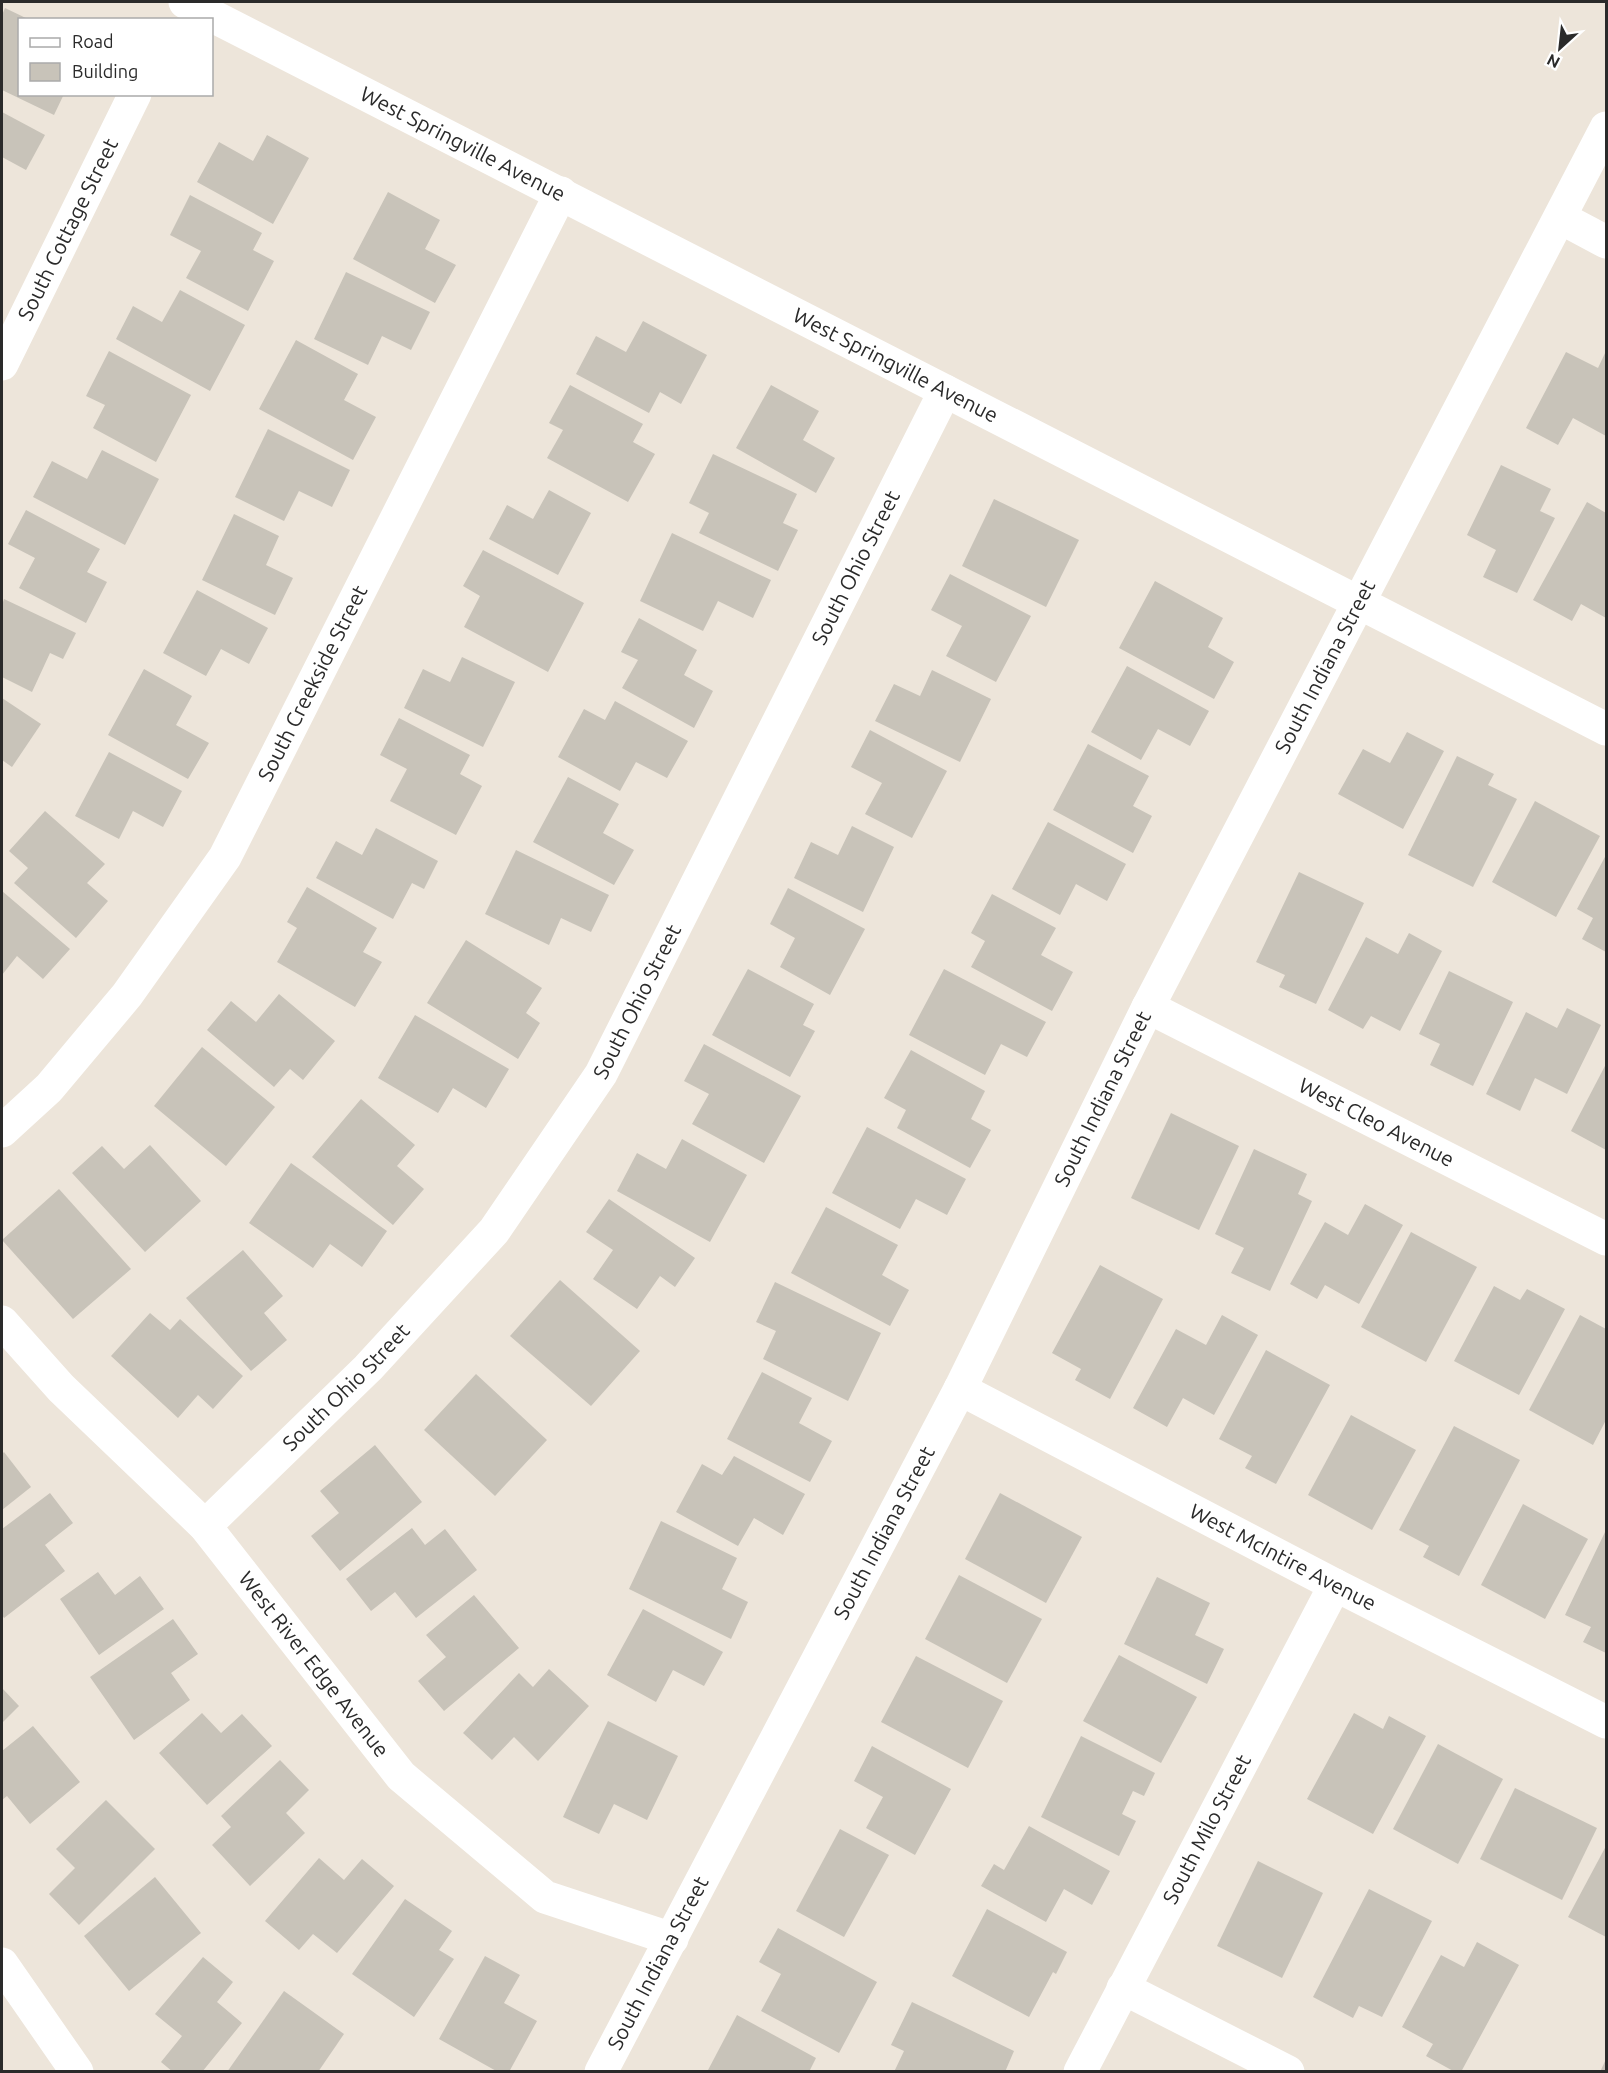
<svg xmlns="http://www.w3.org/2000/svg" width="1608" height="2073" font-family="Ubuntu,sans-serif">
  <rect width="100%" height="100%" fill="#ede5da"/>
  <g fill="#c8c3b9">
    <polygon points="5,8 30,20 20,20 20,94 64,94 54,115 2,90 2,15"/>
    <polygon points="2,112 45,135 26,170 2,157"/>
    <polygon points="267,135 309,158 273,224 197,182 219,142 253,161"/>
    <polygon points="388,192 440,220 425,249 456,265 435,303 353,259"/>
    <polygon points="190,195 262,233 253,250 274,261 248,311 186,278 201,251 170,235"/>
    <polygon points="346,272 430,312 411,350 382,336 368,365 314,339"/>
    <polygon points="180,290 245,325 210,391 116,339 133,306 162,322"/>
    <polygon points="643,321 707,355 681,404 660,392 649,413 576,374 596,336 626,352"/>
    <polygon points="296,340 358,374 344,400 376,417 353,460 259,409"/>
    <polygon points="109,351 191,395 156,462 93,428 105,405 86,396"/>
    <polygon points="1606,351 1606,436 1573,418 1558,445 1526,428 1566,352 1598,368"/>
    <polygon points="570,385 643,424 633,442 655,454 628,502 547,458 563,430 549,423"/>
    <polygon points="771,385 819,411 803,440 835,458 816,493 736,448"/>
    <polygon points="268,429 350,470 332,507 299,491 284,521 235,497"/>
    <polygon points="102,450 159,479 125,545 33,497 52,461 87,479"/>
    <polygon points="713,454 797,494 783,523 798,530 778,571 699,533 709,513 689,503"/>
    <polygon points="1501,465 1551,489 1540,511 1555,518 1517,593 1483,577 1496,550 1467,535"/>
    <polygon points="549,490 591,513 558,575 489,539 507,505 533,519"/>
    <polygon points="994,499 1079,540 1046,607 962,566"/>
    <polygon points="1587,502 1606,513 1606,618 1581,604 1572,621 1533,600"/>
    <polygon points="26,510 100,549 87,572 107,582 86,623 19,588 35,558 8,544"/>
    <polygon points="234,514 279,536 266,565 293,578 275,615 202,580"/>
    <polygon points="672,533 771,580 753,618 718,601 703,631 640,601"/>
    <polygon points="483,550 584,603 548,672 464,627 480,596 463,586"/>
    <polygon points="950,574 1031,616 996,682 946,656 962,626 931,610"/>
    <polygon points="1155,581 1223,618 1208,647 1234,662 1214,699 1119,648"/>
    <polygon points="197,590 268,628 249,664 221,649 206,676 163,653"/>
    <polygon points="4,599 76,633 63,659 50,653 32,692 2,677 2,605"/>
    <polygon points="639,618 697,650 684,675 713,691 694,728 622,688 638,660 621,652"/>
    <polygon points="462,657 515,682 483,747 404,708 423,669 450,682"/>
    <polygon points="1127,666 1209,711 1190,746 1158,729 1141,760 1091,732"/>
    <polygon points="144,669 192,696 176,725 209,743 188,779 108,735"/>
    <polygon points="932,670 991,699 960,762 875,721 894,684 920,696"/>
    <polygon points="2,698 41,724 12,767 2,760"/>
    <polygon points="615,701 688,741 667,778 636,762 620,791 558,757 584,709 605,720"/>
    <polygon points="399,718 470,755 460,774 482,786 456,835 390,801 407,769 380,755"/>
    <polygon points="870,730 947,771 912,838 865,814 882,783 851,767"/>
    <polygon points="1407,732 1444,751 1403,829 1338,794 1363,749 1390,763"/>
    <polygon points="1088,744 1149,776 1133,806 1152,816 1133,853 1053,810"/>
    <polygon points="109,752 182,791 163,827 133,811 119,839 75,816"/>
    <polygon points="1457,756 1494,774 1488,785 1517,799 1473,887 1408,855"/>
    <polygon points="568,777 619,804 603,833 634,850 614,885 533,842"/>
    <polygon points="1535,801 1600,836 1556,917 1492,882"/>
    <polygon points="45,811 105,864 87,883 108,901 76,938 14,883 28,868 9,851"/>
    <polygon points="1048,822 1126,864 1107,901 1076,884 1060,915 1012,889"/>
    <polygon points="852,826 894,847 863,912 794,878 811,842 838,855"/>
    <polygon points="376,828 438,861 424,889 412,883 393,919 316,878 336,841 362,855"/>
    <polygon points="516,850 609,895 591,932 561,918 549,945 485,914"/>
    <polygon points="1606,855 1606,952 1582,939 1593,918 1577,909"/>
    <polygon points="1299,872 1364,903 1316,1004 1279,987 1285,975 1256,962"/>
    <polygon points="307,887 377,928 363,952 382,962 355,1007 277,962 297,928 287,922"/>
    <polygon points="788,888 865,929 830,995 780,967 795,938 770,924"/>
    <polygon points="2,891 70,949 43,979 17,956 2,975"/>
    <polygon points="992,894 1056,928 1041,955 1073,972 1052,1011 971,967 985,941 971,933"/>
    <polygon points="1409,933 1442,951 1400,1031 1371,1016 1363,1029 1328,1010 1366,937 1398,954"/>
    <polygon points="466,940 542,988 526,1013 540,1023 518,1059 427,1003"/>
    <polygon points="748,969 814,1004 803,1025 815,1031 790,1077 712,1035"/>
    <polygon points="944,969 1046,1022 1027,1057 1001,1044 985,1075 909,1035"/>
    <polygon points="1449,971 1513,1002 1473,1086 1430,1065 1440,1044 1419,1034"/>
    <polygon points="279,994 335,1041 303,1080 290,1069 274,1087 207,1030 231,1001 256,1022"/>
    <polygon points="1567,1008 1601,1025 1567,1094 1535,1078 1520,1111 1486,1094 1526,1012 1557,1028"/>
    <polygon points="415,1015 509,1069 486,1108 453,1088 438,1113 378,1078"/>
    <polygon points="704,1044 801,1096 764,1163 692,1124 709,1094 684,1081"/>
    <polygon points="202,1047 275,1107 226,1166 154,1106"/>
    <polygon points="911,1050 985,1091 971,1119 991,1130 970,1168 897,1128 906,1110 884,1098"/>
    <polygon points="1606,1064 1606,1150 1571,1131"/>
    <polygon points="361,1099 415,1145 397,1166 424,1189 393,1225 312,1157"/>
    <polygon points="1171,1113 1239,1146 1199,1230 1131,1198"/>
    <polygon points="867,1127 966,1179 947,1215 916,1199 900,1229 832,1193"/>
    <polygon points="682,1139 747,1175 710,1242 617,1191 637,1153 666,1169"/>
    <polygon points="150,1145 201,1201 145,1252 72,1173 102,1146 124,1169"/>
    <polygon points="1254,1149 1307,1174 1298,1194 1312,1201 1270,1291 1231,1273 1244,1248 1215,1234"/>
    <polygon points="291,1163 387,1231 362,1267 330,1244 313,1268 249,1223"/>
    <polygon points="59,1189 131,1269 73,1319 2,1240"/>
    <polygon points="609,1199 695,1258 675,1287 660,1276 637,1309 593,1279 613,1250 586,1232"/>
    <polygon points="1365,1204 1403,1225 1359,1304 1325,1285 1317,1299 1290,1284 1325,1222 1348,1235"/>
    <polygon points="826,1207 898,1245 882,1275 909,1290 890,1326 791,1273"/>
    <polygon points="1411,1232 1477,1267 1426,1362 1361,1327"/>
    <polygon points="243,1250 283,1296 264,1313 287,1340 251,1371 186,1298"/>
    <polygon points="1100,1265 1163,1299 1110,1399 1075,1380 1081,1369 1052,1353"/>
    <polygon points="560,1280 640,1351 591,1406 510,1336"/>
    <polygon points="775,1282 881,1333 848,1401 763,1359 776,1331 756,1322"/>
    <polygon points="1494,1286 1520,1300 1527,1289 1565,1309 1519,1395 1454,1361"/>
    <polygon points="150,1313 170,1330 180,1319 243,1376 213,1409 198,1395 178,1418 111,1356"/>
    <polygon points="1222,1315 1258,1335 1214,1415 1183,1398 1167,1427 1133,1408 1176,1329 1206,1345"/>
    <polygon points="1580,1315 1606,1329 1606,1420 1593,1445 1529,1410"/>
    <polygon points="1266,1350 1330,1385 1276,1484 1245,1468 1252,1456 1219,1439"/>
    <polygon points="762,1372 812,1398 799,1423 832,1441 810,1482 727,1439"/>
    <polygon points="476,1374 547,1440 495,1496 424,1430"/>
    <polygon points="1351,1415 1416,1450 1372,1530 1308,1495"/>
    <polygon points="1454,1426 1520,1460 1459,1576 1423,1557 1429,1546 1399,1530"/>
    <polygon points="375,1445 422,1502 340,1571 311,1536 339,1513 320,1491"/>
    <polygon points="4,1452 31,1487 2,1510 2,1454"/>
    <polygon points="734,1456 805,1494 783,1535 754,1518 738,1546 676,1512 702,1464 722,1475"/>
    <polygon points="50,1493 73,1523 45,1545 65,1571 4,1618 2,1615 2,1529"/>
    <polygon points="1000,1493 1082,1537 1046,1603 965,1559"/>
    <polygon points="1523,1504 1588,1539 1545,1619 1481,1585"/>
    <polygon points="661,1521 737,1558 722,1589 748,1602 731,1639 629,1589"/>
    <polygon points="412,1528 425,1545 445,1529 477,1570 416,1618 395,1592 371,1611 346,1579"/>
    <polygon points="1606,1530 1606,1653 1583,1642 1591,1627 1565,1615"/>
    <polygon points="98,1572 115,1595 140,1576 164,1609 99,1655 60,1599"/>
    <polygon points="959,1575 1042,1619 1007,1683 925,1639"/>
    <polygon points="1157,1577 1210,1603 1195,1635 1224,1649 1207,1684 1124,1644"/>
    <polygon points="474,1595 519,1648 444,1711 418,1681 446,1657 426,1635"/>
    <polygon points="643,1609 723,1652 704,1686 673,1670 656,1702 607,1675"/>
    <polygon points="173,1619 198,1654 171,1673 190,1700 134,1740 90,1677"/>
    <polygon points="1119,1655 1197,1697 1161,1763 1083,1721"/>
    <polygon points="916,1656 1003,1701 968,1768 881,1722"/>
    <polygon points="549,1669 589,1706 538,1761 514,1737 492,1760 463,1733 519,1673 533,1687"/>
    <polygon points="2,1688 19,1706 2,1723"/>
    <polygon points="202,1713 221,1733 242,1714 272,1746 207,1805 159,1753"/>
    <polygon points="1354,1713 1383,1729 1389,1716 1426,1736 1373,1834 1307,1799"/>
    <polygon points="608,1721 678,1756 647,1820 614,1804 599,1834 563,1817"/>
    <polygon points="33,1726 80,1782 30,1824 7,1796 2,1800 2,1751"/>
    <polygon points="1081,1736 1155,1773 1144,1796 1133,1791 1122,1814 1136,1821 1119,1856 1041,1817"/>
    <polygon points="1438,1744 1503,1779 1458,1864 1393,1829"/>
    <polygon points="872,1746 951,1789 915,1855 866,1828 883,1797 854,1781"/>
    <polygon points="280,1760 309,1790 286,1813 305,1833 250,1886 212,1845 231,1827 221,1816"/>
    <polygon points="1515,1788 1597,1828 1562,1900 1480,1859"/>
    <polygon points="106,1800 155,1849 79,1925 49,1894 75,1868 56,1849"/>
    <polygon points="1029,1826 1110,1871 1092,1905 1064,1889 1046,1922 981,1886 994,1864 1004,1870"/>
    <polygon points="840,1829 889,1855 844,1937 796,1911"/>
    <polygon points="1606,1846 1606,1937 1568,1917"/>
    <polygon points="319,1858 344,1880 362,1859 394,1886 337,1953 313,1934 299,1950 265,1921"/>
    <polygon points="1258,1861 1323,1893 1282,1978 1217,1946"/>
    <polygon points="155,1877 201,1933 129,1991 84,1936"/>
    <polygon points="1369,1889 1432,1921 1382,2017 1359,2006 1353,2018 1313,1997"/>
    <polygon points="405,1899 452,1931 439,1950 454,1959 414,2017 352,1974"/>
    <polygon points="987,1909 1067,1952 1056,1974 1053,1972 1029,2017 952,1976"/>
    <polygon points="778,1928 877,1982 839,2053 761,2011 781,1974 759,1962"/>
    <polygon points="1477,1942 1519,1965 1461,2072 1455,2072 1426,2056 1433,2044 1402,2027 1441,1955 1464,1967"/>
    <polygon points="485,1956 520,1975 504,2003 537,2021 509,2072 498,2072 439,2039"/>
    <polygon points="203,1957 233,1982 217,2002 242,2023 202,2072 173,2072 161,2062 182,2036 155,2014"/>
    <polygon points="284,1991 344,2034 318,2072 227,2072"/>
    <polygon points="912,2002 1014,2051 1005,2072 894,2072 904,2051 891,2045"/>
    <polygon points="737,2015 816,2058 809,2072 707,2072"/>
    <polygon points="1606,2059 1606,2072 1600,2072"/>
  </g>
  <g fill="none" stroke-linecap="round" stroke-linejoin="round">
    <g stroke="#fff" stroke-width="33">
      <path id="s1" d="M185 2 1606 729"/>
      <polyline points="1561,218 1606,242"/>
      <path id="s2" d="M2 364 135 94"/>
      <path id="s3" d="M1148 1007 1606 1239"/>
      <path id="s4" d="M2 1131 49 1088 127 995 225 857 561 193"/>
      <path id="s5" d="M2 1322 61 1388 205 1526 401 1776 545 1897 672 1939"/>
      <path id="s6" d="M960 1389 1335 1585 1606 1722"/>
      <path id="s7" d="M205 1526 368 1368 494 1231 601 1074 945 391"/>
      <polyline points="2,1964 77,2072"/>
      <polyline points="1123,1988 1288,2072"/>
      <path id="s8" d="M601 2072 960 1389 1148 1007 1606 128"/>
      <path id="s9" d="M1080 2072 1335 1585"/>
    </g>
  </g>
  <g text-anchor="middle" stroke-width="6" stroke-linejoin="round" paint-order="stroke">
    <g font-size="21" fill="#2a2a2a" stroke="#fff">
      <text dy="7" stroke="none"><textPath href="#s1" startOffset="312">West Springville Avenue</textPath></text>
      <text dy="7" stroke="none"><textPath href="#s2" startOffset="150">South Cottage Street</textPath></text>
      <text dy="7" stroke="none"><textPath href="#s1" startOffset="798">West Springville Avenue</textPath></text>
      <text dy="7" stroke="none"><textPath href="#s7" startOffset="1170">South Ohio Street</textPath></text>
      <text dy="7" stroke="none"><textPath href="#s8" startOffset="1581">South Indiana Street</textPath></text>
      <text dy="7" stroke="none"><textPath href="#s4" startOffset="549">South Creekside Street</textPath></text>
      <text dy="7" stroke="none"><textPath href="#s7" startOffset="684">South Ohio Street</textPath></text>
      <text dy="7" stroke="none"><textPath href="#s8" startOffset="1095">South Indiana Street</textPath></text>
      <text dy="7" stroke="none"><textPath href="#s3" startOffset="256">West Cleo Avenue</textPath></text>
      <text dy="7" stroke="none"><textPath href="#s7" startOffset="198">South Ohio Street</textPath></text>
      <text dy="7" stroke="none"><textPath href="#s8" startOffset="609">South Indiana Street</textPath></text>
      <text dy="7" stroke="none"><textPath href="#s6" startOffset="364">West McIntire Avenue</textPath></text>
      <text dy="7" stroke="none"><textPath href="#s5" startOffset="464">West River Edge Avenue</textPath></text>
      <text dy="7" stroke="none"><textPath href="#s9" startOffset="274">South Milo Street</textPath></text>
      <text dy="7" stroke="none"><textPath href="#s8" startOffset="123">South Indiana Street</textPath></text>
    </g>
  </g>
  <rect width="1608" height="2073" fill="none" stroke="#2a2a2a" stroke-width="6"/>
  <rect x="18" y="18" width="195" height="78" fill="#ffffff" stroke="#aaaaaa" stroke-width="1.5"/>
  <rect x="30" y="38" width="30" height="9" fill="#ffffff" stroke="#aaaaaa" stroke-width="1.5"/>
  <text x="72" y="48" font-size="18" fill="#2a2a2a">Road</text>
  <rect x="30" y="63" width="30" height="18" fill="#c8c3b9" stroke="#aaaaaa" stroke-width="1.5"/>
  <text x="72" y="78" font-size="18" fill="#2a2a2a">Building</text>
  <g transform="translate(1560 48) rotate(207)" stroke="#ffffff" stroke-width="4.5" paint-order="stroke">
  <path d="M0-4.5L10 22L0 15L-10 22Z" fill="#2a2a2a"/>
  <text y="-9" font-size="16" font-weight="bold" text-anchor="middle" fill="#2a2a2a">N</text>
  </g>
</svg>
